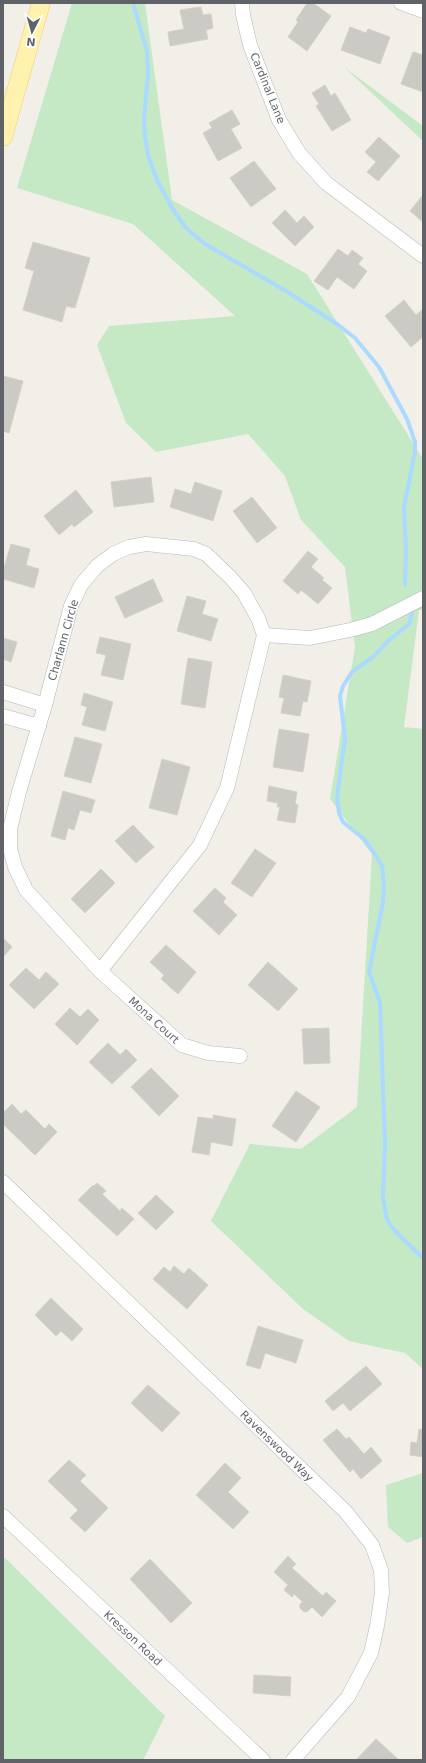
<svg xmlns="http://www.w3.org/2000/svg" width="426" height="1763" font-family="'DejaVu Sans',sans-serif">
  <rect width="100%" height="100%" fill="#f1efe8"/>
  <g fill="#c5e8c5">
    <polygon points="72,3 145,3 172,200 307,274 423,459 423,610 419,610 404,727 423,729 423,1369 405,1353 349,1341 303,1309 211,1221 250,1144 301,1149 357,1107 372,854 330,799 355,647 345,567 301,520 285,476 248,434 156,452 126,423 97,345 109,326 235,316 133,224 17,188"/>
    <polygon points="344,67 423,126 423,141"/>
    <polygon points="423,1473 423,1537 407,1543 388,1527 386,1485"/>
    <polygon points="3,1556 165,1716 143,1760 3,1760"/>
  </g>
  <g fill="none" stroke-linecap="round" stroke-linejoin="round">
    <g stroke="#aadaff" stroke-width="4">
      <polyline points="133,3 147,51 148,74 144,119 145,138 148,155 157,180 172,208 186,228 205,244 286,291 337,324 355,338 379,367 407,419 415,442 415,452 404,507 406,551 405,585"/>
      <polyline points="412,613 409,624 389,640 373,657 352,672 343,686 340,696 345,738 337,797 339,813 343,822 364,839 377,857 382,866 384,885 383,902 369,972 380,1002 385,1143 383,1197 386,1216 390,1225 403,1239 423,1258"/>
    </g>
  </g>
  <g fill="#cccac5" stroke="#d6d1c6">
    <polygon points="307,3 313,3 331,16 307,51 288,37 298,22 296,20"/>
    <polygon points="201,7 203,15 211,14 213,28 206,30 208,39 170,46 168,32 184,29 180,10"/>
    <polygon points="350,27 366,33 368,29 390,37 380,64 341,50"/>
    <polygon points="413,52 423,55 423,92 401,84"/>
    <polygon points="325,85 331,96 335,93 351,120 332,131 316,106 319,104 312,93"/>
    <polygon points="232,110 240,124 231,129 242,148 218,161 203,133 212,128 209,123"/>
    <polygon points="379,137 400,156 378,181 367,172 376,162 365,152"/>
    <polygon points="254,161 276,189 251,207 230,178"/>
    <polygon points="423,195 423,222 410,211"/>
    <polygon points="285,210 297,223 304,216 314,227 295,246 272,223"/>
    <polygon points="33,242 90,258 75,308 66,306 62,322 23,310 34,271 25,268"/>
    <polygon points="338,249 348,256 352,250 363,258 358,264 367,271 354,289 337,277 328,290 314,281"/>
    <polygon points="404,300 416,315 422,310 423,311 423,337 411,347 385,316"/>
    <polygon points="3,376 23,381 9,433 3,431"/>
    <polygon points="151,477 154,502 114,507 111,482"/>
    <polygon points="195,482 222,491 213,521 170,507 175,489 191,494"/>
    <polygon points="76,490 93,512 74,527 72,524 59,535 44,516"/>
    <polygon points="252,497 277,528 257,543 233,511"/>
    <polygon points="11,544 30,549 26,565 39,569 34,588 3,579 3,571"/>
    <polygon points="308,551 318,559 311,567 324,578 322,580 332,588 318,604 301,590 298,594 283,581"/>
    <polygon points="153,579 163,601 125,618 115,597"/>
    <polygon points="187,596 206,601 202,614 218,619 211,641 177,631"/>
    <polygon points="100,637 131,644 123,680 101,675 106,655 96,653"/>
    <polygon points="3,638 17,642 11,662 3,659"/>
    <polygon points="188,658 212,662 205,708 181,704"/>
    <polygon points="283,675 311,681 307,702 303,701 300,716 281,713 284,698 279,697"/>
    <polygon points="84,693 113,702 105,731 82,725 87,707 81,705"/>
    <polygon points="279,729 309,734 303,772 273,767"/>
    <polygon points="75,737 102,744 91,783 64,776"/>
    <polygon points="162,759 190,767 177,815 149,808"/>
    <polygon points="269,786 297,792 295,804 298,805 295,823 277,820 280,807 277,807 278,803 267,801"/>
    <polygon points="63,791 95,800 91,813 80,810 74,830 68,828 65,840 51,836"/>
    <polygon points="133,825 154,847 136,863 115,841"/>
    <polygon points="255,849 276,863 252,897 231,883"/>
    <polygon points="101,869 115,883 85,913 71,899"/>
    <polygon points="215,888 226,898 223,902 237,915 219,935 193,911"/>
    <polygon points="3,938 12,947 3,957"/>
    <polygon points="166,945 196,972 178,994 161,979 164,975 150,962"/>
    <polygon points="268,962 298,989 278,1011 248,985"/>
    <polygon points="26,968 39,980 46,972 59,984 34,1009 9,985"/>
    <polygon points="70,1008 80,1017 88,1009 99,1020 77,1045 55,1024"/>
    <polygon points="329,1028 330,1063 304,1064 302,1029"/>
    <polygon points="108,1043 120,1055 126,1049 137,1060 112,1084 89,1062"/>
    <polygon points="151,1068 179,1096 159,1116 131,1087"/>
    <polygon points="296,1091 320,1107 296,1142 272,1126"/>
    <polygon points="12,1104 21,1114 26,1110 45,1129 49,1124 57,1132 35,1155 3,1124 3,1113"/>
    <polygon points="213,1115 236,1119 232,1146 211,1142 209,1155 192,1152 198,1117 213,1119"/>
    <polygon points="97,1183 106,1191 102,1194 120,1211 122,1208 134,1219 117,1236 78,1200 93,1185 94,1186"/>
    <polygon points="156,1195 174,1212 156,1230 138,1213"/>
    <polygon points="174,1266 184,1274 189,1268 208,1285 187,1309 153,1279 164,1267 170,1272"/>
    <polygon points="51,1298 83,1329 72,1341 61,1331 56,1336 35,1315"/>
    <polygon points="258,1326 303,1340 296,1363 265,1353 260,1369 246,1365"/>
    <polygon points="366,1366 382,1384 350,1411 343,1403 333,1411 325,1401"/>
    <polygon points="148,1385 180,1413 162,1432 131,1403"/>
    <polygon points="337,1429 346,1439 349,1437 364,1454 371,1447 382,1461 361,1479 353,1469 350,1472 323,1440"/>
    <polygon points="419,1429 423,1430 423,1457 410,1455 411,1442 417,1443"/>
    <polygon points="69,1460 86,1475 80,1481 108,1508 85,1532 70,1518 78,1510 48,1481"/>
    <polygon points="225,1463 241,1478 228,1492 249,1512 233,1529 196,1495"/>
    <polygon points="288,1556 296,1564 292,1568 323,1596 326,1592 336,1601 322,1617 312,1607 308,1611 304,1612 300,1608 300,1604 303,1602 294,1594 292,1597 284,1590 288,1585 274,1572"/>
    <polygon points="150,1559 192,1603 171,1623 130,1579"/>
    <polygon points="254,1675 291,1677 290,1696 253,1693"/>
    <polygon points="376,1739 399,1760 356,1760"/>
  </g>
  <g fill="none" stroke-linecap="round" stroke-linejoin="round">
    <defs>
      <g id="minor">
        <polyline points="242,3 243,15 250,45 279,120 299,153 326,183 423,256"/>
        <polyline points="401,3 423,11"/>
        <polyline points="264,635 310,638 350,630 372,624 423,598"/>
        <polyline points="3,692 45,705"/>
        <polyline points="3,716 39,726"/>
        <polyline points="100,971 200,845 227,788 264,635 258,618 244,593 230,577 206,554 194,549 146,544 129,547 113,554 97,566 81,585 71,606 45,705 19,792 10,829 10,848 15,867 26,890 100,971 182,1045 208,1053 240,1056"/>
        <polyline points="3,1182 346,1512 372,1545 381,1570 382,1593 377,1626 371,1653 348,1697 293,1760"/>
        <polyline points="3,1516 263,1760"/>
      </g>
      <polyline id="major" points="3,137 41,3"/>
    </defs>
    <use href="#minor" stroke="#b5b8bc" stroke-width="15"/>
    <use href="#major" stroke="#f2c960" stroke-width="19"/>
    <use href="#minor" stroke="#fff" stroke-width="14"/>
    <use href="#major" stroke="#fff2af" stroke-width="18"/>
  </g>
  <g text-anchor="middle" stroke-width="3" stroke-linejoin="round" paint-order="stroke">
    <g font-size="11" fill="#5f6368" stroke="#fff">
      <text transform="translate(268 88) rotate(68)" y="4">Cardinal Lane</text>
      <text transform="translate(63 640) rotate(-74)" y="4">Charlann Circle</text>
      <text transform="translate(154 1020) rotate(42)" y="4">Mona Court</text>
      <text transform="translate(277 1446) rotate(44)" y="4">Ravenswood Way</text>
      <text transform="translate(133 1638) rotate(43)" y="4">Kresson Road</text>
    </g>
  </g>
  <rect width="426" height="1763" fill="none" stroke="#5f6368" stroke-width="8"/>
  <g transform="translate(32 32) rotate(186)" stroke="#ffffff" stroke-width="3" paint-order="stroke">
  <path d="M0-3L7 15L0 10L-7 15Z" fill="#5f6368"/>
  <text y="-6" font-size="11" font-weight="bold" text-anchor="middle" fill="#5f6368">N</text>
  </g>
</svg>
